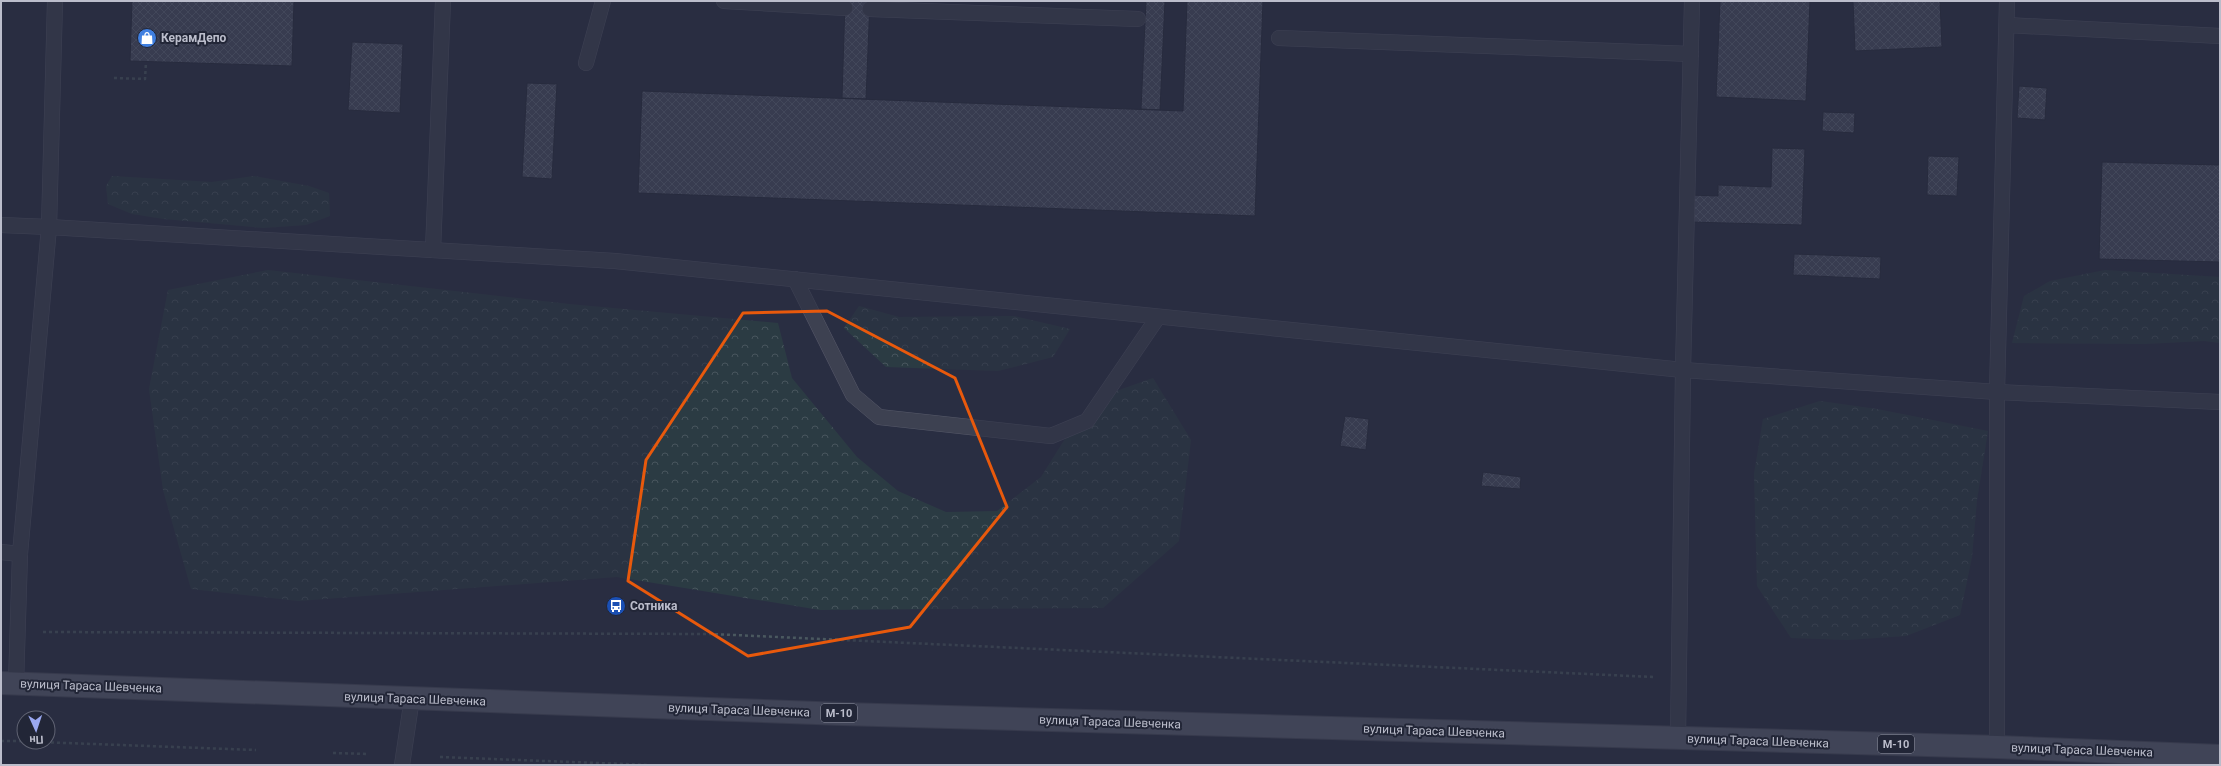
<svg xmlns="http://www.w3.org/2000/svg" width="2221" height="766" font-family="Roboto,sans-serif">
  <defs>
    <pattern id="forest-crowns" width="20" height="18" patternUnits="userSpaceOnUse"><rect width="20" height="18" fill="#2b3b43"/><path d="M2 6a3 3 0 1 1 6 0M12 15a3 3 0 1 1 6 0" fill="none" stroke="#48555d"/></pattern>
    <pattern id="building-cross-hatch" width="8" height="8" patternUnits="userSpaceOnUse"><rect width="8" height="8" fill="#494e63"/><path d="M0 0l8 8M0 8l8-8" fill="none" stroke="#616678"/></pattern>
  </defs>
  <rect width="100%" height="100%" fill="#292e42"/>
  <g fill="url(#forest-crowns)">
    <polygon points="112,176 212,182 254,176 309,186 329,193 330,216 306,225 263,228 164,219 132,214 108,204 106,186"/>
    <polygon points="268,270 569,304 778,323 792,378 857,457 898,491 946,512 997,511 1041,477 1068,434 1105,395 1153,378 1191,440 1179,541 1103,608 820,610 617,577 298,601 191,589 163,490 149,389 168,290"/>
    <polygon points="2105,270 2220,277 2220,343 2204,341 2145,344 2012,343 2024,296 2050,281"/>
    <polygon points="859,306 899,317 1014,316 1070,329 1053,357 998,371 886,367 844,328"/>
    <polygon points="1820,401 1877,409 1988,431 1977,500 1972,557 1960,615 1906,636 1847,640 1791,638 1757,586 1754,474 1763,419"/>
  </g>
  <g fill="url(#building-cross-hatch)" stroke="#242839">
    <polygon points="132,1 294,1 292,66 130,61"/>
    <polygon points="845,1 870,1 866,99 842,98"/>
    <polygon points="1146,1 1165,1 1160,110 1141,109"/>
    <polygon points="1187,1 1263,1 1255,216 638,193 642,91 1183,111"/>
    <polygon points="1720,1 1810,1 1806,101 1716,97"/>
    <polygon points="1853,1 1940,1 1942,47 1855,51"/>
    <polygon points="352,42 403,44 400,113 348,110"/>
    <polygon points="527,83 557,84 552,179 522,177"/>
    <polygon points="2019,86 2047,88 2045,120 2017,118"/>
    <polygon points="1823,112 1855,113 1854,133 1822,131"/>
    <polygon points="1772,148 1805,149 1802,225 1689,222 1690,195 1718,196 1718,185 1771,187"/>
    <polygon points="1928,156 1959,157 1957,196 1927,195"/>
    <polygon points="2102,162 2220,165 2220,262 2099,259"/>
    <polygon points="1794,254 1881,257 1880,279 1793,275"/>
    <polygon points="1345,416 1369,419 1366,450 1340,446"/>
    <polygon points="1483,472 1521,477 1520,489 1481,486"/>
  </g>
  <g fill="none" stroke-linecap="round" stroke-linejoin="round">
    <defs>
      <g id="service">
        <polyline points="724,1 845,8"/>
        <polyline points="870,9 1138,19"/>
        <polyline points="2007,25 2220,36"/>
        <polyline points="1279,38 1691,54"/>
        <polyline points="586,63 603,1"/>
        <polyline points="1,225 49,227 615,261 1683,370 1997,392 2220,402"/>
        <polyline points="433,250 443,1"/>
        <polyline points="795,279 853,395 879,417 1051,436 1087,421 1158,317"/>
        <polyline points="1,552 20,554"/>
        <polyline points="16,684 20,554 49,227 55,1"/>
        <polyline points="1678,738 1683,370 1692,1"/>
        <polyline points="1997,747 1997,392 2007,1"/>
        <polyline points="402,765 412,698"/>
      </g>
      <polyline id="primary" points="1,683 843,714 1997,747 2220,756"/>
    </defs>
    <use href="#service" stroke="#565969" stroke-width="16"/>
    <use href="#primary" stroke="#474a5b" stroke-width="24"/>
    <g stroke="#4a585f" stroke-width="2.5" stroke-dasharray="3 3" stroke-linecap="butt">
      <polyline points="114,78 145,79 146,62"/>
      <polyline points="43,632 712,634 1653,677"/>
      <polyline points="1,741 24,741"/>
      <polyline points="39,742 256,750"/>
      <polyline points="333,753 369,754"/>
      <polyline points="440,757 650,765"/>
    </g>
    <use href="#service" stroke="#3d4151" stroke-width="15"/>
    <use href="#primary" stroke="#5c6071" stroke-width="22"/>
  </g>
  <path d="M0 0H2221V766H0ZM827 311 955 378 1007 507 910 627 748 656 628 581 646 460 743 313Z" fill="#292e42" fill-opacity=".55" fill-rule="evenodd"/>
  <path fill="none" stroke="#e8590c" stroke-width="3" stroke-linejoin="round" d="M827 311 955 378 1007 507 910 627 748 656 628 581 646 460 743 313Z"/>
  <defs>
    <symbol id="shop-disc" viewBox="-11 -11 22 22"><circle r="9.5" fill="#3f7fe0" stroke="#222637"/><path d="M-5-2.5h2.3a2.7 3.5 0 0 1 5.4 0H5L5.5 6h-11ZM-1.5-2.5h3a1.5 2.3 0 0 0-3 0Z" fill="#fff"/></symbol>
    <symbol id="bus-disc" viewBox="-11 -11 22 22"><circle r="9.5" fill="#1a4fb4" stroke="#222637"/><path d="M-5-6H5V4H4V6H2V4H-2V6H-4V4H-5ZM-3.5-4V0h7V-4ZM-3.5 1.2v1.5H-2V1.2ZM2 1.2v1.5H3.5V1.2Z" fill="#fff"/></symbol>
  </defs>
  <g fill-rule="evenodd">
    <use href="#shop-disc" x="136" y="27" width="22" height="22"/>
    <use href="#bus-disc" x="605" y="595" width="22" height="22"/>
  </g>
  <g text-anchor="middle" stroke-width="4" stroke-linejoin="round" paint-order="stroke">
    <g fill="#222637" stroke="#8d909f" stroke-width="1">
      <rect x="821" y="704" width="36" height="18" rx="3"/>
      <rect x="1878" y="735" width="36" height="18" rx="3"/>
    </g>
    <g font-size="11" font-weight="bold" fill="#bbbdcb">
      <text x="839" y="717">М-10</text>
      <text x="1896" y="748">М-10</text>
    </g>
    <g font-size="12" font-weight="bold" fill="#bbbdcb" stroke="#222637" text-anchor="start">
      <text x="161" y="42">КерамДепо</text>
      <text x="630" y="610">Сотника</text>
    </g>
    <g font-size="12" fill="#bbbdcb" stroke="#222637">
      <text transform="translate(91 686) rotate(2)" y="4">вулиця Тараса Шевченка</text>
      <text transform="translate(415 699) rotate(2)" y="4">вулиця Тараса Шевченка</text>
      <text transform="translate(739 710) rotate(2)" y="4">вулиця Тараса Шевченка</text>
      <text transform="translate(1110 722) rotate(2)" y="4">вулиця Тараса Шевченка</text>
      <text transform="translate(1434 731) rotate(2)" y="4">вулиця Тараса Шевченка</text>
      <text transform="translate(1758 741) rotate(2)" y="4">вулиця Тараса Шевченка</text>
      <text transform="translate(2082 750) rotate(2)" y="4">вулиця Тараса Шевченка</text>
    </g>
  </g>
  <rect width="2221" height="766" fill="none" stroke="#bbbdcb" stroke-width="4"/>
  <g transform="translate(36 730) rotate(177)"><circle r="19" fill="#222637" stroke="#5f6272"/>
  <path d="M0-3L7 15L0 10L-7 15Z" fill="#9aa8f1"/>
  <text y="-6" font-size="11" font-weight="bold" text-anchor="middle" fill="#bbbdcb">Пн</text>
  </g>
</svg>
